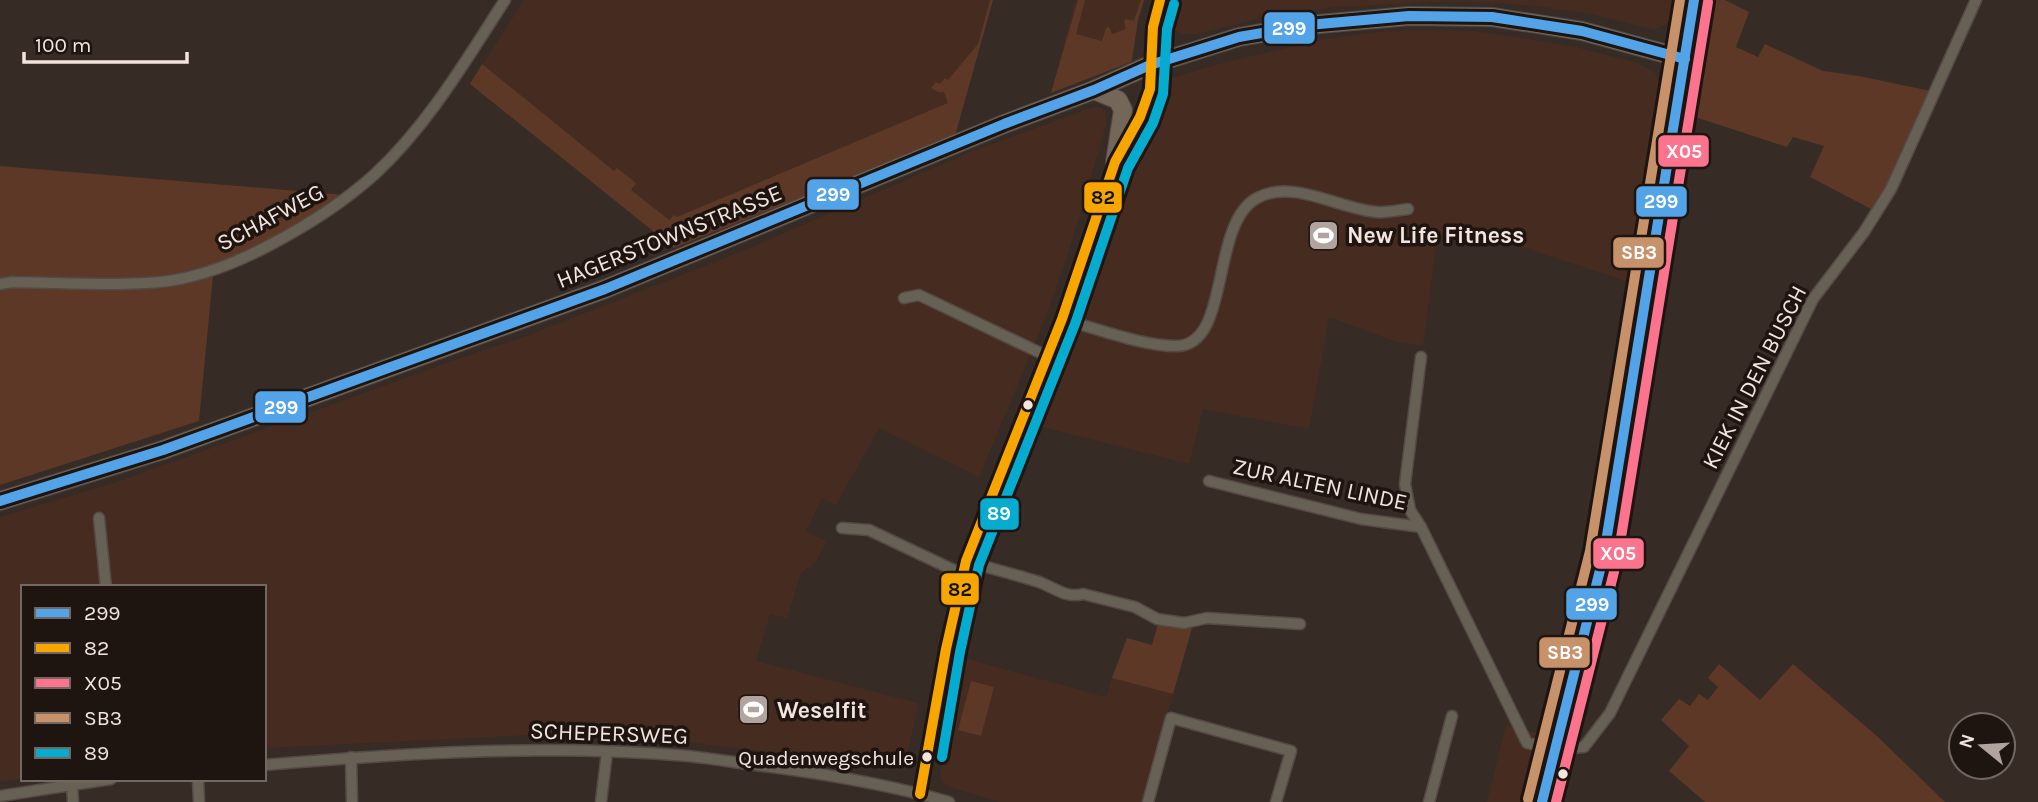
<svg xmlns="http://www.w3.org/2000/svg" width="2038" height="802" font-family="Karla,sans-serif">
  <rect width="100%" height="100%" fill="#372b26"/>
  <g fill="#462c20">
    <polygon points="524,0 990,0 955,128 674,248 470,84"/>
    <polygon points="1075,0 1144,0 1138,20 1132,59 1051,93"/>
    <polygon points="1176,0 1676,0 1668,23 1655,30 1592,14 1537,6 1482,2 1431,2 1335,7 1257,19 1197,34 1183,34 1174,30 1172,26"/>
    <polygon points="1408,31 1474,31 1522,38 1579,48 1638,63 1655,73 1660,83 1659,102 1632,283 1506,242 1504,245 1450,225 1436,243 1423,346 1397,342 1329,317 1309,429 1203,409 1189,464 1035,425 1074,333 1124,185 1121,184 1128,167 1155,120 1169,79 1222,63 1321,40 1376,32"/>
    <polygon points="1096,106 1105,110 1107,122 1068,254 1040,331 979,477 879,428 836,505 822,498 806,531 826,541 816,562 801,573 787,618 770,614 756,661 918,703 905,768 678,741 604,736 529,735 264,748 264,587 23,587 23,778 0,782 0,517 120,481 486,349 519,339 743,251 968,153"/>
    <polygon points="960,657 1106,697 1112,678 1173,694 1143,802 1001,802 946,786 942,782 940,775"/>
    <polygon points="1506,725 1541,734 1525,802 1487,802"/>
  </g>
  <g fill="#5d3827">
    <polygon points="990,0 993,0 955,136 674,248 470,84 482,64 614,171 617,168 636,183 631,190 669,220 674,215 677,217 948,103 944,92 938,92 931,88 936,82 940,84 945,78 948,80 978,44"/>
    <polygon points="1078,0 1085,0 1076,34 1102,41 1106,28 1109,27 1112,34 1126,29 1124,21 1126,19 1134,21 1141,0 1144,0 1138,20 1132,59 1131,62 1051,93"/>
    <polygon points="1712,0 1725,0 1749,12 1736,47 1758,57 1765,44 1823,71 1859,76 1931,91 1891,184 1875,211 1810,177 1824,146 1793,137 1787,147 1695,117"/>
    <polygon points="0,166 345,195 287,233 211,268 162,278 0,280"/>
    <polygon points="213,275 199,421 0,485 0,287"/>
    <polygon points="1158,624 1192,628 1173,694 1112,678 1127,638 1152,645"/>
    <polygon points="1719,664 1760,700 1793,664 1878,737 1945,802 1705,802 1669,771 1689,746 1661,720 1679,699 1690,706 1699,694 1708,700 1718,687 1708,678"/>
    <polygon points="971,681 994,687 981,736 958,730"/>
  </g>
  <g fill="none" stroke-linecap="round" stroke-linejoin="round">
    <defs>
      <g id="minor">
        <path d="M0 284 12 282C61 283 111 286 160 282 199 278 236 263 270 245 308 225 343 203 375 174 428 125 466 60 505 0"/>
        <polyline points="904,298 919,295 1047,356"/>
        <path d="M1062 319C1095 328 1142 346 1176 346 1232 346 1209 224 1257 198 1293 178 1341 210 1377 212 1387 213 1398 210 1408 209"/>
        <polyline points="1421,357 1405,484 1410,510 1421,527 1527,743 1555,749 1584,747 1610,713 1813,299 1864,232 1891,189 1976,0"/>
        <polyline points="1209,481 1361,519 1421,527"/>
        <polyline points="99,518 106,587"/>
        <polyline points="842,528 869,530 962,574"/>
        <path d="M966 561C989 568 1013 574 1036 581 1053 586 1065 599 1083 594L1135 607 1157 619 1184 623 1207 618 1300 624"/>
        <polyline points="351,757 352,802"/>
        <path d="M264 765C405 753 547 744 688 756 716 759 744 764 772 767 832 775 891 785 949 802"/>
        <polyline points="198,779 199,802"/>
        <polyline points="72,786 73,802"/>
        <polyline points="920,794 946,649 966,561 1062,319 1115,162 1140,117 1150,89 1153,27 1160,0"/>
        <polyline points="0,796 111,779"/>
        <polyline points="601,802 607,752"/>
        <polyline points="1148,802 1171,718 1291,751 1276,802"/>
        <polyline points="1429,802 1452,716"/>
      </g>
      <g id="primary">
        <polyline points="1094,90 1118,100 1123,110 1115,162"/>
        <polyline points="0,501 163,450 605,289 1004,124 1094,90 1150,65 1239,37 1308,25 1409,16 1492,17 1582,31 1685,59"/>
        <polyline points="1542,802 1604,554 1694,0"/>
      </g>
    </defs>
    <use href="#minor" stroke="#534945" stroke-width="13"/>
    <use href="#primary" stroke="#534945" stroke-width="20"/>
    <use href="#minor" stroke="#676054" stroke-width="10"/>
    <use href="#primary" stroke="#726759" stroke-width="18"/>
    <defs>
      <g id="bus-1">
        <polyline points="0,501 163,450 605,289 1004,124 1094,90 1150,65 1239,37 1308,25 1409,16 1492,17 1582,31 1685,59"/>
        <polyline points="1542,802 1604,554 1694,0"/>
      </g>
      <polyline id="bus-2" points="920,794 946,649 966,561 1062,319 1115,162 1140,117 1150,89 1153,27 1160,0"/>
      <polyline id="bus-3" points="1556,802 1618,556 1708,2"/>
      <polyline id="bus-4" points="1528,799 1590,551 1680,0"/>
      <polyline id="bus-5" points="942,757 960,652 979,565 1075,324 1128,168 1153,123 1163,94 1167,29 1174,4"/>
    </defs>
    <use href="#bus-1" stroke="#1e1410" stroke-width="16"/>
    <use href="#bus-2" stroke="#1e1410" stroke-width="16"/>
    <use href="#bus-3" stroke="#1e1410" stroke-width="16"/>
    <use href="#bus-4" stroke="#1e1410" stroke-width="16"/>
    <use href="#bus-5" stroke="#1e1410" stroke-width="16"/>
    <use href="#bus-1" stroke="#53a3e8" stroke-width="10"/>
    <use href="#bus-2" stroke="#f7a600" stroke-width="10"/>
    <use href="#bus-3" stroke="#fc738d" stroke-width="10"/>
    <use href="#bus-4" stroke="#c7916a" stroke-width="10"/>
    <use href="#bus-5" stroke="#06acd0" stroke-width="10"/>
  </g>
  <defs>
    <symbol id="stadium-square" viewBox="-11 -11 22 22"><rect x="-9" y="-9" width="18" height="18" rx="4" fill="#b1a39d" stroke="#1e1410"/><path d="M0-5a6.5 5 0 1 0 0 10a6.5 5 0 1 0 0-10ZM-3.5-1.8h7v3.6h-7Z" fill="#fff"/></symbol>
  </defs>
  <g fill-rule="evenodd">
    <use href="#stadium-square" x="1306" y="218" width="35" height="35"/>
    <use href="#stadium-square" x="736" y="692" width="35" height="35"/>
  </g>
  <g fill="#f3e4dd" stroke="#1e1410" stroke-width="2.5">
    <circle cx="1028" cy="405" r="6"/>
    <circle cx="927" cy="757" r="6"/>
    <circle cx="1563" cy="774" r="6"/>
  </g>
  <g text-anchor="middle" stroke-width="7" stroke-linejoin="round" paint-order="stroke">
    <g font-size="21" fill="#f3e4dd" stroke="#1e1410" text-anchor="end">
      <text x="914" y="765">Quadenwegschule</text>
    </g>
    <g font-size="23" fill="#f3e4dd" stroke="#1e1410">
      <text transform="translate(270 217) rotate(-28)" y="8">SCHAFWEG</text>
      <text transform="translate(669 236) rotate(-22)" y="8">HAGERSTOWNSTRASSE</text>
      <text transform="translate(1754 377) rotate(-63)" y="8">KIEK IN DEN BUSCH</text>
      <text transform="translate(1320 484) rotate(12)" y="8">ZUR ALTEN LINDE</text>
      <text transform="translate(609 733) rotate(2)" y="8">SCHEPERSWEG</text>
    </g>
    <g font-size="23" font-weight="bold" fill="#f3e4dd" stroke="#1e1410" text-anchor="start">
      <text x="1347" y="243">New Life Fitness</text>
      <text x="777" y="718">Weselfit</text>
    </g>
  </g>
  <g stroke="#1e1410" stroke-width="2.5">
    <rect x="1263" y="11" width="53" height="34" rx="7" fill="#53a3e8"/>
    <rect x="1657" y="134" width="53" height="34" rx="7" fill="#fc738d"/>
    <rect x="806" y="178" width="54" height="33" rx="7" fill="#53a3e8"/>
    <rect x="1083" y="181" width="40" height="33" rx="7" fill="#f7a600"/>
    <rect x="1635" y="185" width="53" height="33" rx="7" fill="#53a3e8"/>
    <rect x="1612" y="236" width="53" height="33" rx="7" fill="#c7916a"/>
    <rect x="254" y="390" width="53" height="34" rx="7" fill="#53a3e8"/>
    <rect x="979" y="497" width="41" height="34" rx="7" fill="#06acd0"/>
    <rect x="1592" y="537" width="53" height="33" rx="7" fill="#fc738d"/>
    <rect x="940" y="572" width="40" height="34" rx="7" fill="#f7a600"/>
    <rect x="1565" y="587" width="53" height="34" rx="7" fill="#53a3e8"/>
    <rect x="1538" y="636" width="53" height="33" rx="7" fill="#c7916a"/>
  </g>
  <g font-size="19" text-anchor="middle" font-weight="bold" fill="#fff">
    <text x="1289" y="35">299</text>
    <text x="1684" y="158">X05</text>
    <text x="833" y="201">299</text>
    <text x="1661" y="208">299</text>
    <text x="1639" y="259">SB3</text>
    <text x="281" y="414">299</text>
    <text x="999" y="520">89</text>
    <text x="1618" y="560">X05</text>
    <text x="1592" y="611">299</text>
    <text x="1565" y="659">SB3</text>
  </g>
  <g font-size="19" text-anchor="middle" font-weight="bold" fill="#111">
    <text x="1103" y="204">82</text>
    <text x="960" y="596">82</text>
  </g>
  <rect x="21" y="585" width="245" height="196" fill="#1e1410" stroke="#736762" stroke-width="2"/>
  <rect x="35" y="608" width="35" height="10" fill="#53a3e8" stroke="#736762" stroke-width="2"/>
  <text x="84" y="620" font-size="21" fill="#f3e4dd">299</text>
  <rect x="35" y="643" width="35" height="10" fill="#f7a600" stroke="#736762" stroke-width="2"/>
  <text x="84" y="655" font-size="21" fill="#f3e4dd">82</text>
  <rect x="35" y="678" width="35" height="10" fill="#fc738d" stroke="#736762" stroke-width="2"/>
  <text x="84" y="690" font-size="21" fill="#f3e4dd">X05</text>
  <rect x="35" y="713" width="35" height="10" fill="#c7916a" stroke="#736762" stroke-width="2"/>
  <text x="84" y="725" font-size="21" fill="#f3e4dd">SB3</text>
  <rect x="35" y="748" width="35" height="10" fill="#06acd0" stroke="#736762" stroke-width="2"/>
  <text x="84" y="760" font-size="21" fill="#f3e4dd">89</text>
  <g transform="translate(1982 746) rotate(288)"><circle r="33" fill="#1e1410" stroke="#736762" stroke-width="2"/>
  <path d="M0-5L12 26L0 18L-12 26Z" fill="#b1a39d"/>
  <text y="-10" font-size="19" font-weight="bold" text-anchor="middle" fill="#f3e4dd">N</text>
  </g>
  <path d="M24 52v10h163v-10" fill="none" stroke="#f3e4dd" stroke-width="3.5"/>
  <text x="35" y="52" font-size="21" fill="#f3e4dd" stroke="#1e1410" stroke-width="5" paint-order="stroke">100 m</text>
</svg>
